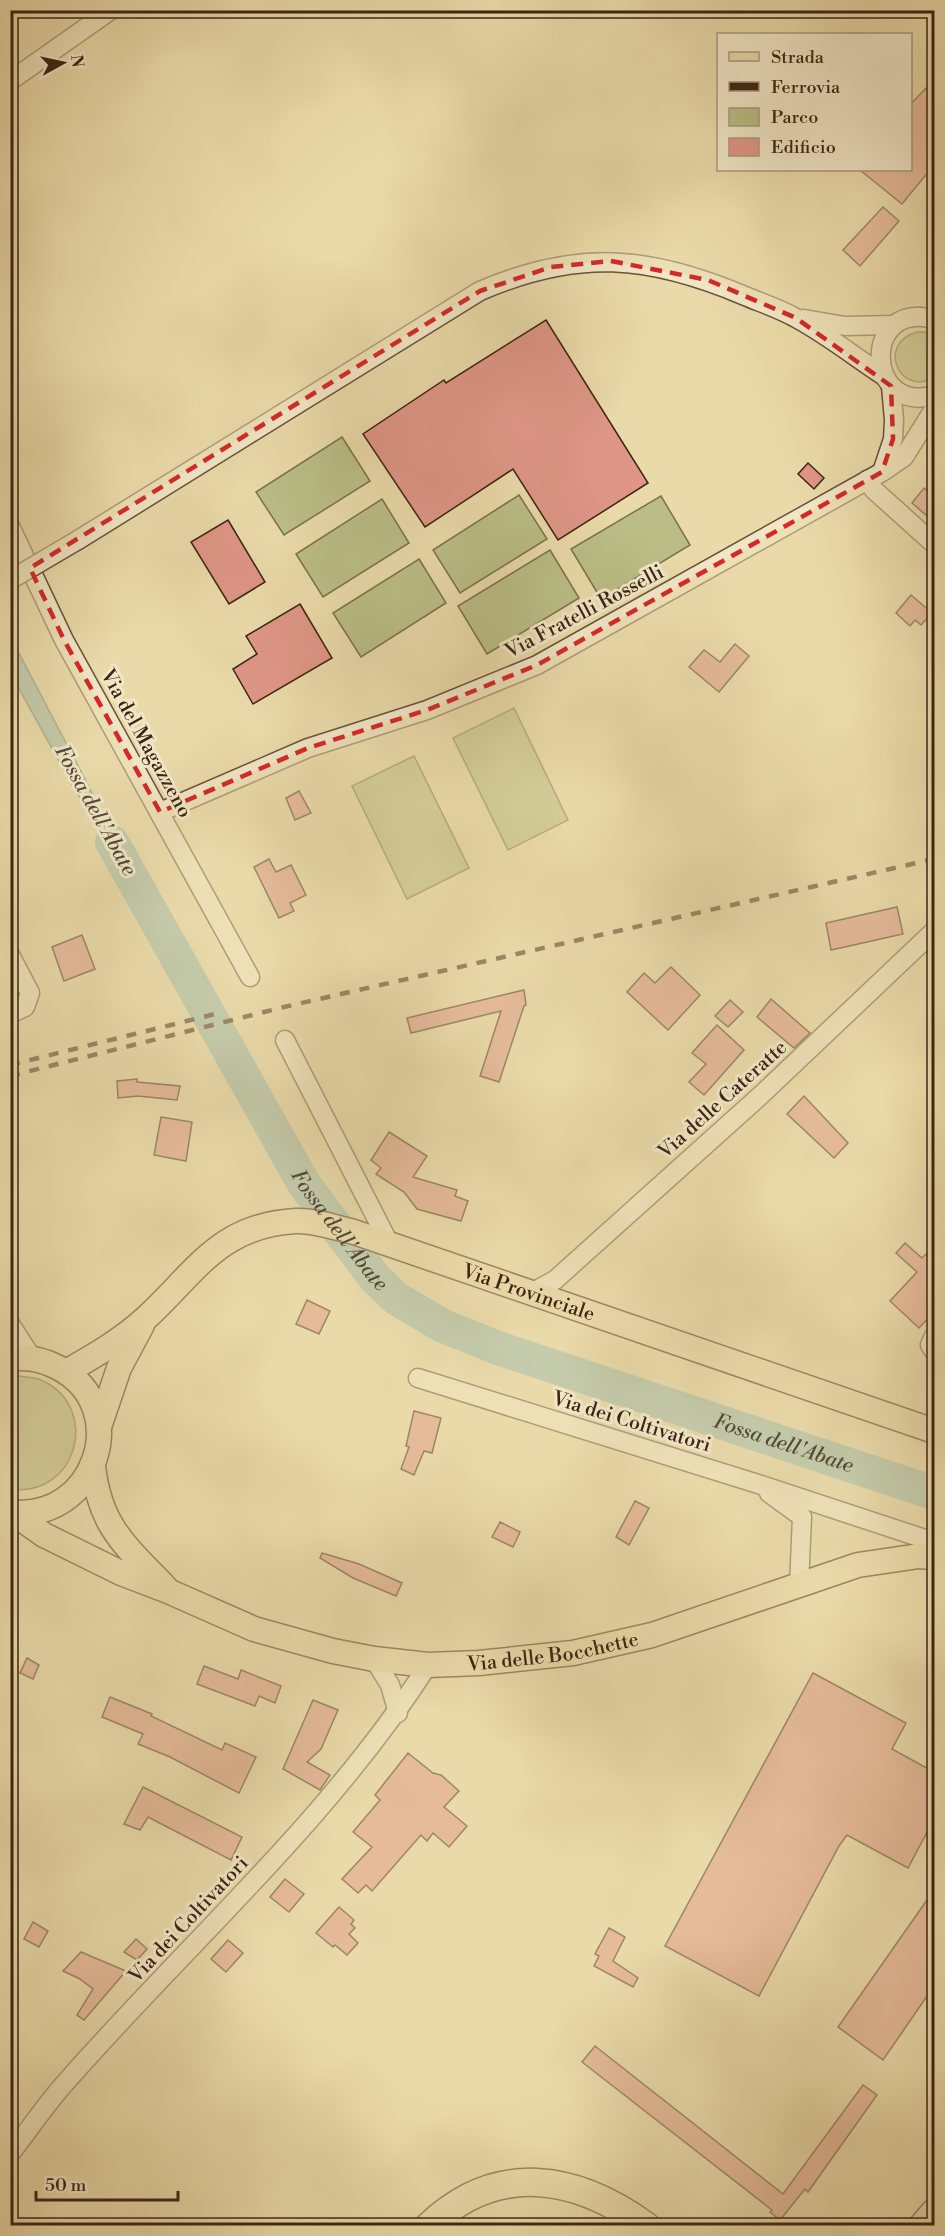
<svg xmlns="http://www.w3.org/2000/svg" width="945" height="2236" font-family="'Libre Bodoni',serif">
  <rect width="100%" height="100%" fill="#eadaa9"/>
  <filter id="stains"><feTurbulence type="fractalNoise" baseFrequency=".00333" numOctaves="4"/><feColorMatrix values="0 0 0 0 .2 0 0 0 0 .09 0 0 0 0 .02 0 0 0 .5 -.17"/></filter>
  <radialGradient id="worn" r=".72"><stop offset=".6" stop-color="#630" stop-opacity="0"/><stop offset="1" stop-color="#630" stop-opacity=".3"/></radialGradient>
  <g fill="#babe86" stroke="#7b714c" stroke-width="1.5">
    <path d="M917 332H925L934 337V377C901 398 875 344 917 332Z"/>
    <polygon points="342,437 370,481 284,535 256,492"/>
    <polygon points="519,495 547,539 460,593 433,550"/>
    <polygon points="661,496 690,545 601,599 571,549"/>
    <polygon points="382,499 409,543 323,597 296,554"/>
    <polygon points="550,550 579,598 487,654 458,606"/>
    <polygon points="419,559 446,603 361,657 333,613"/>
    <polygon points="514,708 568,820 508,850 453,738"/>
    <polygon points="414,756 469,868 407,899 352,786"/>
    <path d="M18 1376C25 1377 34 1377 41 1380 102 1407 77 1499 10 1489L11 1378Z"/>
  </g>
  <polygon fill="#99baaf" stroke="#747e71" stroke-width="1.5" points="11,638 87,783 135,883 75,790 11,674"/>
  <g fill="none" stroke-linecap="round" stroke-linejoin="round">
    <path stroke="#99baaf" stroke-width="34" id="s1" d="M112 842 304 1184 375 1278 397 1299 443 1326 498 1348 934 1493"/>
  </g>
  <g fill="#df9687" stroke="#3c2413" stroke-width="1.5">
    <polygon points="926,88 934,95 934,165 902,204 860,170 910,170 910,105"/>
    <polygon points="883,207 899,221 860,266 843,250"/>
    <polygon points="546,320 648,483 558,540 513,469 425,527 363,434 444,380 446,383"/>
    <polygon points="808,463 824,478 814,489 798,474"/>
    <polygon points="934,480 934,522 912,503 924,488 926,490"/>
    <polygon points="228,520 265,582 229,604 191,542"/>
    <polygon points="911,595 932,613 921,625 915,620 910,626 896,613"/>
    <polygon points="300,604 332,658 253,704 233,669 257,654 246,636"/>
    <polygon points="735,644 749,656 719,692 689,667 704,650 720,662"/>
    <polygon points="299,791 311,813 295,820 286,798"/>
    <polygon points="269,859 276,872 291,865 306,895 290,903 294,911 279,918 254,867"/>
    <polygon points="897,907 903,934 831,950 826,923"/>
    <polygon points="82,935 95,969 64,981 52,947"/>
    <polygon points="671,967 700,995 668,1030 627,992 644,973 655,983"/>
    <polygon points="524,990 526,1005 524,1006 499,1082 480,1076 501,1011 411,1033 407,1018"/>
    <polygon points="771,999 810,1033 794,1048 757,1017"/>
    <polygon points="730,1000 743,1012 728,1027 715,1016"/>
    <polygon points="717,1025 744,1050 704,1095 689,1082 706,1064 692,1053"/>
    <polygon points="137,1079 137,1082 180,1086 177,1100 138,1096 118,1098 117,1081"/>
    <polygon points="804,1096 848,1143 834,1158 787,1114"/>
    <polygon points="161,1117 192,1122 186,1161 154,1155"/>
    <polygon points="389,1132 427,1156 413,1177 457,1190 455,1196 468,1201 461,1221 417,1209 404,1192 376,1174 381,1168 371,1160"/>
    <polygon points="905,1243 922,1258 926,1254 934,1262 934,1312 919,1328 890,1301 917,1272 896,1253"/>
    <polygon points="307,1300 330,1311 319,1334 296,1324"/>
    <polygon points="414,1411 441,1418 432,1453 424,1451 414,1475 401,1469 409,1447 406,1446"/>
    <polygon points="635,1501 649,1508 629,1545 616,1537"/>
    <polygon points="500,1522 520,1532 513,1547 492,1537"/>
    <polygon points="322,1553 359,1564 402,1583 396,1596 353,1578 320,1558"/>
    <polygon points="27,1658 39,1665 33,1679 20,1673"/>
    <polygon points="204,1666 238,1679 241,1670 281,1686 275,1703 259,1696 255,1706 197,1684"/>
    <polygon points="813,1673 906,1723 892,1749 934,1772 934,1819 908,1868 847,1835 839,1846 759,1996 665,1946"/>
    <polygon points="110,1697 152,1714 151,1716 222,1750 225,1743 256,1757 239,1793 170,1757 138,1744 143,1734 102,1717"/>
    <polygon points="313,1700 338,1710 321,1749 307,1762 330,1775 320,1790 283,1769"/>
    <polygon points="408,1753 433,1773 441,1775 459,1791 444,1807 467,1826 449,1847 433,1833 427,1841 421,1835 372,1891 366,1885 358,1893 342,1879 372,1847 353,1832 380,1800 375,1795"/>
    <polygon points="143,1787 242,1837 231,1860 148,1817 140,1830 124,1824"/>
    <polygon points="285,1879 304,1894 289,1912 270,1897"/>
    <polygon points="934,1890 934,1986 883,2060 838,2027"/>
    <polygon points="339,1907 354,1920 351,1924 355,1928 349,1934 358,1943 347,1955 335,1945 333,1947 316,1933"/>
    <polygon points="33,1922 48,1931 39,1947 24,1939"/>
    <polygon points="609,1928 625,1937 613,1961 638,1978 633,1987 594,1966 599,1956 595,1954"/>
    <polygon points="136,1939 147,1949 137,1960 124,1952"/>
    <polygon points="228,1940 243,1953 226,1972 211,1959"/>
    <polygon points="81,1952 126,1971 84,2020 77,2015 93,1989 80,1979 63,1971"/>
    <polygon points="595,2046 783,2194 863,2085 877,2095 808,2192 805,2189 780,2220 770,2212 772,2210 582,2062"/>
  </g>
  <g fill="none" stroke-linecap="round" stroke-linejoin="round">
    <defs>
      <g id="minor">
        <polyline points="10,81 111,10"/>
        <polyline points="804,319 845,326 894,325"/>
        <path d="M934 319C860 300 866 416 934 395"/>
        <polyline points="882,472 893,439 894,420 891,386"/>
        <polyline points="867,480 874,490 934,544"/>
        <polyline points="10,526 64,640 250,977"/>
        <path d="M78 540 480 291C578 249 648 255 745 296 762 303 780 309 796 318 826 334 855 357 884 376"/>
        <polyline points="160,812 308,748 427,710 537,665 882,472 904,457 934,409"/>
        <polyline points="10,955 30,993 25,1007 10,1014"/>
        <polyline points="285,1040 389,1243"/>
        <polyline points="533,1292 555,1280 761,1095 934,931"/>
        <polyline points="10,1324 32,1358"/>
        <polyline points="934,1336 930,1345 934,1351"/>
        <polyline points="418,1378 755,1483 934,1542"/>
        <polyline points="769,1493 802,1517 799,1585"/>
        <polyline points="374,1659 390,1685 398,1713"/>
        <path d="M10 2154C29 2130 46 2104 66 2082 187 1944 328 1821 428 1665"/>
      </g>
      <g id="major">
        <path d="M10 1359C27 1356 44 1360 59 1368 134 1408 95 1523 10 1512"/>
        <path id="s2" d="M66 1372C94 1356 122 1340 146 1318 196 1272 219 1225 296 1221 314 1220 336 1228 354 1232L934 1431"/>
        <polyline points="99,1427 119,1368 142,1325"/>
        <path d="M93 1466C100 1527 125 1545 165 1587"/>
        <path id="s3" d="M13 1513 44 1535 121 1573 168 1591 254 1629 333 1651 374 1659 428 1665 479 1663 573 1653 652 1635 858 1565 919 1556 934 1557"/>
      </g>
      <g id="highway">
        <path d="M429 2226C497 2161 576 2175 646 2226"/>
        <polyline points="923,2226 934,2213"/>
      </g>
    </defs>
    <use href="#minor" stroke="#685238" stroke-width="21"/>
    <use href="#major" stroke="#3c2413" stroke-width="27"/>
    <use href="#highway" stroke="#3c2413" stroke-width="30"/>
    <use href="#minor" stroke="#f1e7c7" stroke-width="18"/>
    <use href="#major" stroke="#eadaa9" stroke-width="24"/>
    <use href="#highway" stroke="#eadaa9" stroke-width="27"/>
    <g stroke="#3c2413" stroke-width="4.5" stroke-dasharray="10 10" stroke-linecap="butt">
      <polyline points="10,1065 215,1014"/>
      <polyline points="10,1076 284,1007 934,859"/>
    </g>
    <defs>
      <polyline id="minor-bridge" points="10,580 78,540"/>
    </defs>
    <use href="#minor-bridge" stroke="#685238" stroke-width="21" stroke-linecap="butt"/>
    <use href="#minor-bridge" stroke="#f1e7c7" stroke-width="18"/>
  </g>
  <path d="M0 0H945V2236H0ZM611 261 708 280 796 318 891 386 893 439 882 472 537 665 427 710 308 748 160 812 64 640 30 568 480 291 551 267Z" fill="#eadaa9" fill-opacity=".55" fill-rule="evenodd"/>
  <path fill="none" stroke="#d62828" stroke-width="4.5" stroke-dasharray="12 8" stroke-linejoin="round" d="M611 261 708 280 796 318 891 386 893 439 882 472 537 665 427 710 308 748 160 812 64 640 30 568 480 291 551 267Z"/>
  <g text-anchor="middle" stroke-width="6" stroke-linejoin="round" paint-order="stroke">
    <g font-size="20" fill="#3c2413" stroke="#f1e7c7">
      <text transform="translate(584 611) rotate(-28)" y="7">Via Fratelli Rosselli</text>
      <text transform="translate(147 743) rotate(61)" y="7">Via del Magazzeno</text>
      <text transform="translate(722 1099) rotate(-42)" y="7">Via delle Cateratte</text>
      <text dy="7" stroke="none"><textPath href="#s2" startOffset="525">Via Provinciale</textPath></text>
      <text transform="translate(632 1421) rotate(17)" y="7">Via dei Coltivatori</text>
      <text dy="7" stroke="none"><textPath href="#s3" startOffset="572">Via delle Bocchette</textPath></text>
      <text transform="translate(188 1919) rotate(-47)" y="7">Via dei Coltivatori</text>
    </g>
    <g font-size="21" font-style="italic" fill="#534a3a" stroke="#f1e7c7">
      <text transform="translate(96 810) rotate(61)" y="7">Fossa dell'Abate</text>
      <text dy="7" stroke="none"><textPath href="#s1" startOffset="450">Fossa dell'Abate</textPath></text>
      <text dy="7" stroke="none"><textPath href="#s1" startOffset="954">Fossa dell'Abate</textPath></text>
    </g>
  </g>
  <rect width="945" height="2236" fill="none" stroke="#eadaa9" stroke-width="36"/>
  <rect x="12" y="12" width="921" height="2212" fill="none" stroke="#3c2413" stroke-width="3"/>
  <rect x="18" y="18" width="909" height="2200" fill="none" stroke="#3c2413" stroke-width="1.5"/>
  <rect x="717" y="33" width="195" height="138" fill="#f1e7c7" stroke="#a9997f" stroke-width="1.5"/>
  <rect x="729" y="52" width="30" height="9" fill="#eadaa9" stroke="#a9997f" stroke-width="1.5"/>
  <text x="771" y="63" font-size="18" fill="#3c2413">Strada</text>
  <rect x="729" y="82" width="30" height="9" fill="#3c2413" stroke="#a9997f" stroke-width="1.5"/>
  <text x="771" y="93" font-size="18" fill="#3c2413">Ferrovia</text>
  <rect x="729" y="108" width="30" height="18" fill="#babe86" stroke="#a9997f" stroke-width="1.5"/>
  <text x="771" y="123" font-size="18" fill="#3c2413">Parco</text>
  <rect x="729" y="138" width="30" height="18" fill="#df9687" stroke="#a9997f" stroke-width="1.5"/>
  <text x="771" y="153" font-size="18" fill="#3c2413">Edificio</text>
  <g transform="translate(63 63) rotate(82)" stroke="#f1e7c7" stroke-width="4.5" paint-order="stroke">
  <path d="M0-4.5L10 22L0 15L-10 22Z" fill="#3c2413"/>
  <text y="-9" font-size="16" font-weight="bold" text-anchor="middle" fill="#3c2413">N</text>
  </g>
  <path d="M36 2191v9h142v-9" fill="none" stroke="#3c2413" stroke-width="3"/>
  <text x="45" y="2191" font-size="18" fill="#3c2413" stroke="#f1e7c7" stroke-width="4.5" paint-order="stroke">50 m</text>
  <rect width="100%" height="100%" filter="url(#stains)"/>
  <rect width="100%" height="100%" fill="url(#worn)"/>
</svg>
